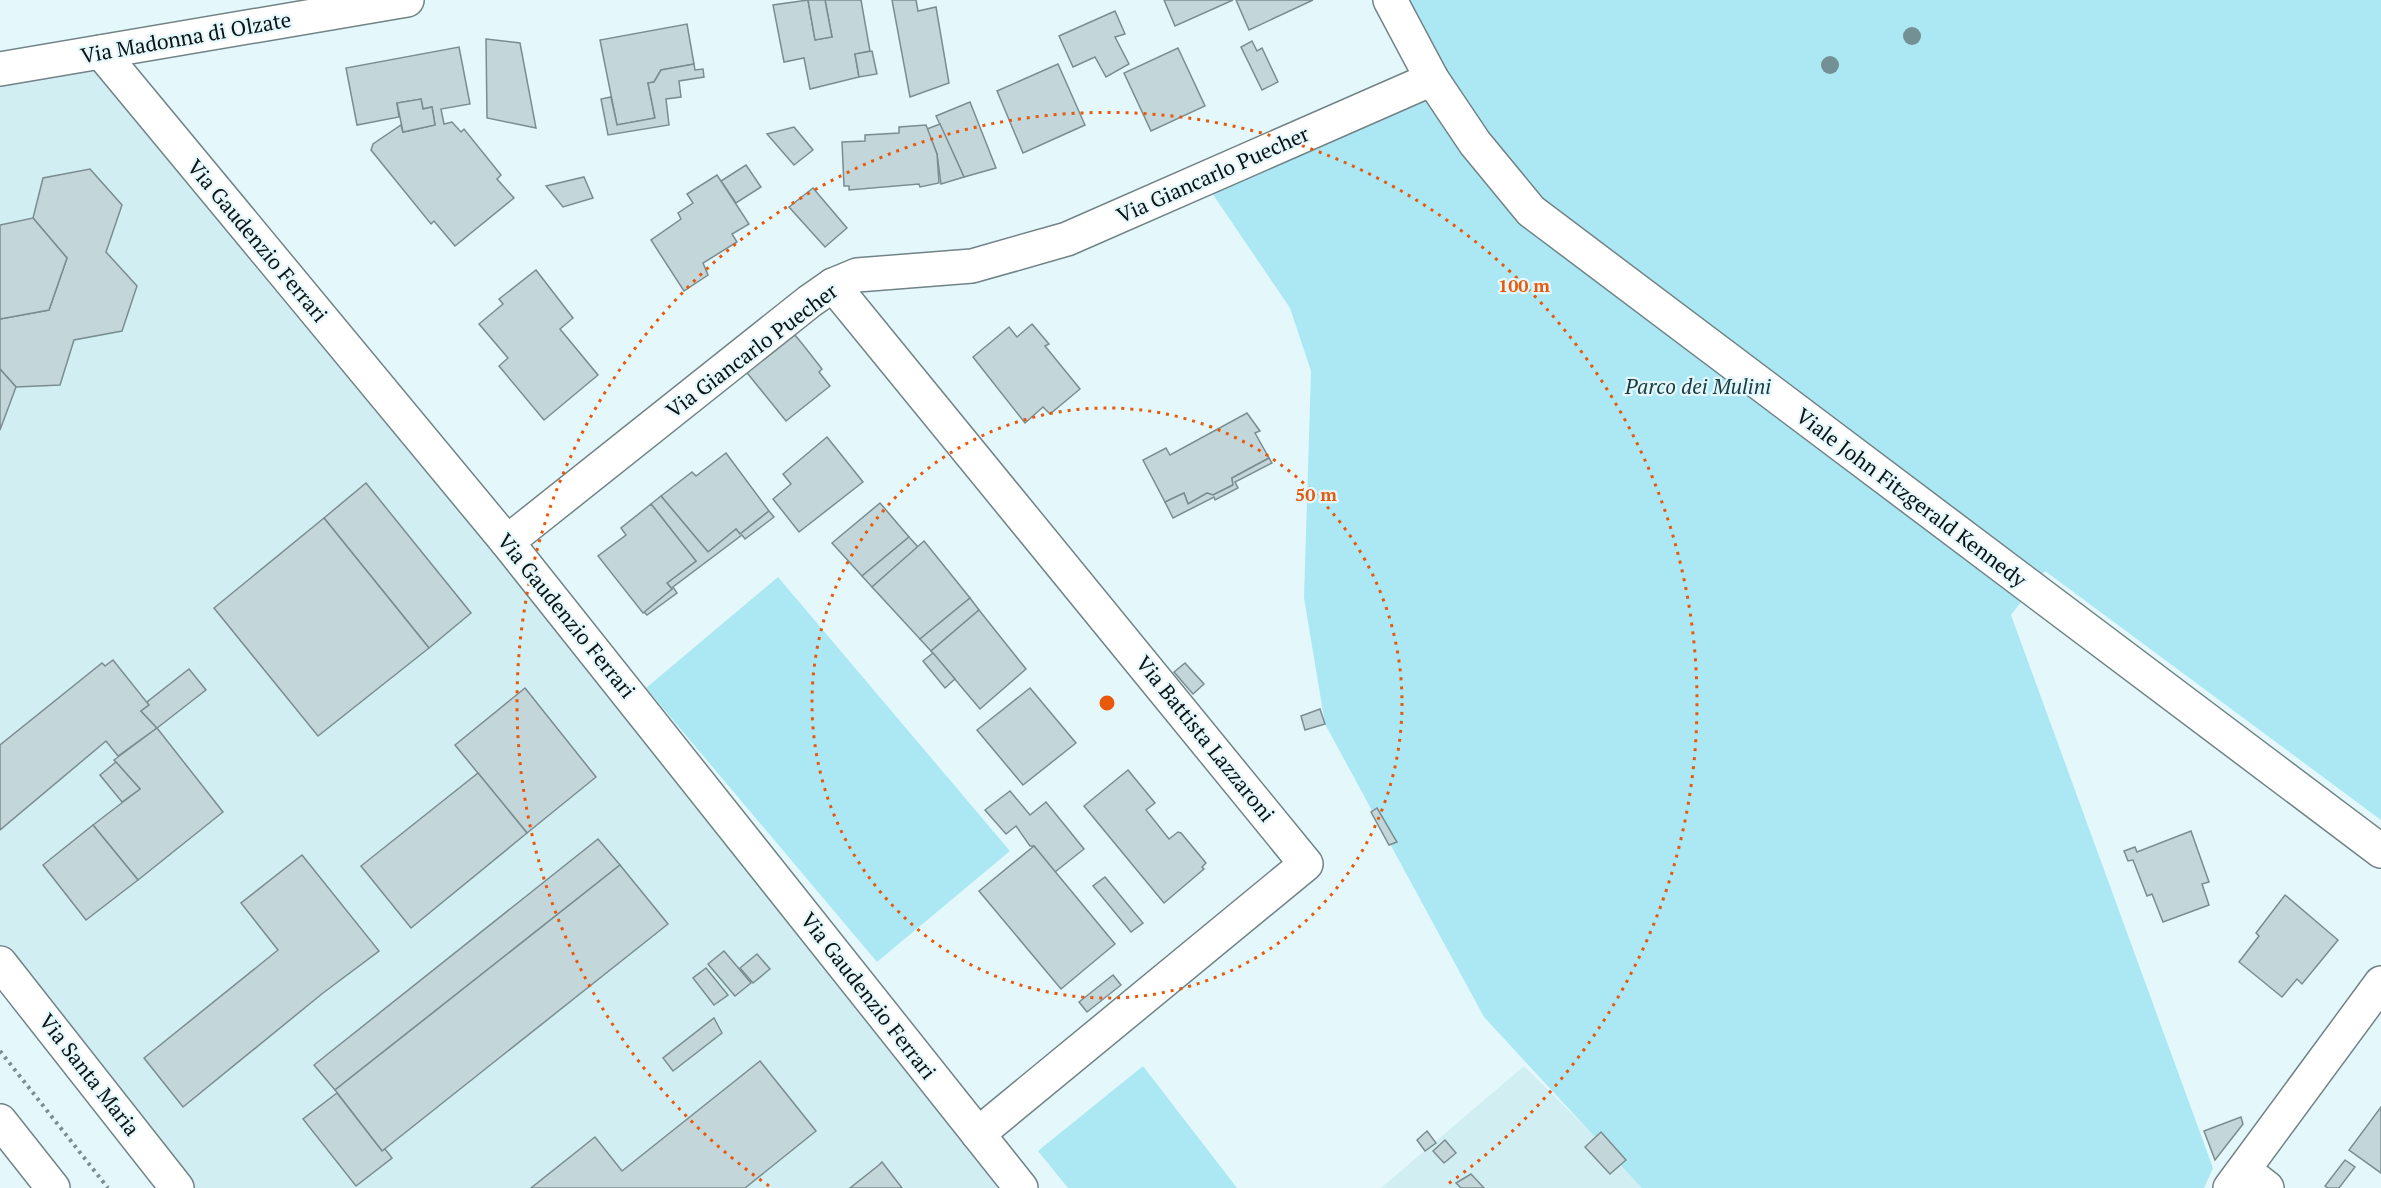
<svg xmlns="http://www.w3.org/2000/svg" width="2381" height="1188" font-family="'PT Serif',serif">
  <rect width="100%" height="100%" fill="#e4f8fc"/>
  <g fill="#d1eef2">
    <polygon points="98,57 1015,1188 180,1188 0,960 0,74"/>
    <polygon points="1524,1066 1646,1188 1381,1188"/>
  </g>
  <g fill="#ace8f3">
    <polygon points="1408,0 2381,0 2381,820 2045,571 2011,615 2213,1168 2204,1188 1642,1188 1484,1017 1325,724 1304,598 1311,371 1290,308 1199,174 1385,85 1439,55"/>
    <polygon points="778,577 1010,851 877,962 646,688"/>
    <polygon points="1143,1066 1237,1188 1068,1188 1038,1151"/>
  </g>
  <g fill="#c3d6da" stroke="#7b8d90" stroke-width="1.5">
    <polygon points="808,0 815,40 832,37 825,0 861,0 870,51 855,54 859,77 810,89 804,58 784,62 773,5"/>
    <polygon points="808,0 825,0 832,37 815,40"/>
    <polygon points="892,0 916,0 918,11 936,7 949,83 910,97"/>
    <polygon points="1164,0 1233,0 1175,26"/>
    <polygon points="1236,0 1313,0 1249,30"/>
    <polygon points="1115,11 1125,34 1115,37 1129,64 1106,77 1095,57 1073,67 1059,36"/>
    <polygon points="687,24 694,64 661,70 654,82 648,83 655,118 617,125 600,40"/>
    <polygon points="486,39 520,43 536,128 487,118"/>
    <polygon points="1252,41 1257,51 1262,48 1278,82 1262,90 1241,47"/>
    <polygon points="459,47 470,104 441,109 444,124 452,122 461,132 464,129 501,175 497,179 514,198 455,246 434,221 431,224 371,150 373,144 401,125 403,132 435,125 432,107 423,109 421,99 397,103 399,117 357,125 346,68"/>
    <polygon points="1178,48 1205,106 1151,131 1124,73"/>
    <polygon points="872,51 877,74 859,77 855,54"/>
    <polygon points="694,64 695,70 703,69 704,77 679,81 681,97 666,99 669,125 608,135 601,99 611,97 617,125 655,118 648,83 654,82 661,70"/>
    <polygon points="1058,64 1085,125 1023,153 997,91"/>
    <polygon points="421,99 423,109 432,107 435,125 403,132 397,103"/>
    <polygon points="970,102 996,168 964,177 936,116"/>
    <polygon points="940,124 964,177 941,184 937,154 927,129"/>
    <polygon points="926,125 937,154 939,183 920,187 919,184 849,190 849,186 844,186 842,142 865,141 865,135 899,133 899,127"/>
    <polygon points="794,127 813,150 794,165 767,134"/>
    <polygon points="746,165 761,187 736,203 721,181"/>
    <polygon points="90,169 122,205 106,252 137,286 122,331 74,340 60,385 16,387 0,369 0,319 49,310 67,258 33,218 43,178"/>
    <polygon points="717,175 749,224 732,234 737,242 703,263 708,275 684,291 651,240 681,219 678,213 693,203 687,194"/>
    <polygon points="584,177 593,198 563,207 546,186"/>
    <polygon points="813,188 847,228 825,247 789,207"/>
    <polygon points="33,218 67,258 49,310 0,319 0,225"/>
    <polygon points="536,270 573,318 560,329 598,375 544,420 499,366 508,358 479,324 503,304 499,299"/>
    <polygon points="1032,324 1049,344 1045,346 1080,389 1050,414 1043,407 1025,423 973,357 1009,327 1017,337"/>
    <polygon points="787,334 790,338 795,335 804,346 822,369 819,372 830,386 786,421 744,369"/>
    <polygon points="0,369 16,387 0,430"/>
    <polygon points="1247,413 1260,431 1255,433 1269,458 1232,478 1233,485 1213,495 1207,493 1188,504 1184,493 1165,502 1143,460 1166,448 1170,455"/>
    <polygon points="827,437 863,482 799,532 773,499 791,484 783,474"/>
    <polygon points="726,453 769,511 740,534 736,529 708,552 661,496 692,472 696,476"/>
    <polygon points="1269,458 1272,463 1235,482 1238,488 1215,500 1214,497 1173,518 1165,502 1184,493 1188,504 1207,493 1213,495 1233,485 1232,478"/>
    <polygon points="366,483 471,613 429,648 324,518"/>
    <polygon points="661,496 708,552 736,529 740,534 769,511 774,517 745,539 742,535 673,587 677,593 647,615 644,612 672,589 667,583 696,561 651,504"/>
    <polygon points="880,503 909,537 862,576 832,543"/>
    <polygon points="651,504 696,561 667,583 672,589 643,613 598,556 626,535 621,528"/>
    <polygon points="324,518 429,648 318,736 214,608"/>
    <polygon points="909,537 918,547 872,587 862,576"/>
    <polygon points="924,541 970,598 920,639 872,587"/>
    <polygon points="970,598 979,610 931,651 920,639"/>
    <polygon points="979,610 1026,669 980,709 931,651"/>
    <polygon points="933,653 955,679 945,688 923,661"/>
    <polygon points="113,660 149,705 141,711 157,728 118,756 106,741 0,830 0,745 102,663 105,666"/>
    <polygon points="1185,663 1204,684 1193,694 1174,672"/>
    <polygon points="189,669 206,690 157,728 141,711 149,705 147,702"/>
    <polygon points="525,688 596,777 527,833 455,745"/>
    <polygon points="1030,688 1076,743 1023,785 977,730"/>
    <polygon points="1320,709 1325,724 1305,730 1301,716"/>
    <polygon points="157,728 223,812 138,880 93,825 140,789 114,760"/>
    <polygon points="116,762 140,789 122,802 100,775"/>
    <polygon points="1128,770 1155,803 1146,810 1169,839 1178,832 1181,833 1206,863 1202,867 1204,869 1164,903 1084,806"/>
    <polygon points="478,773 527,833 411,928 361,866"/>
    <polygon points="1010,791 1030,815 1046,802 1084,849 1055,872 1034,846 1030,846 1016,826 1006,834 985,810"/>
    <polygon points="1377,808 1397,842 1389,845 1371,812"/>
    <polygon points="93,825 138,880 86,920 43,865"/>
    <polygon points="2191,831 2209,882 2202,884 2209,905 2163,922 2152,894 2147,896 2133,860 2128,861 2124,851 2135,847 2137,852"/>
    <polygon points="598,839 620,865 335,1090 314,1065"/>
    <polygon points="1034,846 1115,944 1061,989 979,891"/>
    <polygon points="302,855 379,951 323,993 183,1107 144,1058 278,950 241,903"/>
    <polygon points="620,865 668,924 382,1151 335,1090"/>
    <polygon points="1105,877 1143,923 1131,932 1093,886"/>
    <polygon points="2285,895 2338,940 2302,984 2297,979 2282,997 2239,962 2259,936 2256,933"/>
    <polygon points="724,951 751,983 735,996 708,964"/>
    <polygon points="757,954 770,969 753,983 740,968"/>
    <polygon points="706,968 728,995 714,1005 693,978"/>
    <polygon points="1113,975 1121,985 1087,1012 1079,1002"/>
    <polygon points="714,1018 722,1033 673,1071 663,1058"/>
    <polygon points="760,1061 816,1131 745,1188 531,1188 595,1137 622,1171"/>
    <polygon points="337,1093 382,1151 385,1149 392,1158 356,1186 303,1119"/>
    <polygon points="2381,1107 2381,1173 2349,1150"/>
    <polygon points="2241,1117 2243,1124 2215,1160 2204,1131"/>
    <polygon points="1427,1131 1436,1143 1425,1151 1417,1140"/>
    <polygon points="1601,1132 1626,1160 1610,1174 1585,1147"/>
    <polygon points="1445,1140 1456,1153 1444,1163 1433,1151"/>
    <polygon points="2345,1160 2355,1167 2339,1188 2328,1188 2325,1186"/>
    <polygon points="882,1162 902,1188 850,1188 879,1165"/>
    <polygon points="1471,1174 1484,1188 1461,1188 1456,1183"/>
  </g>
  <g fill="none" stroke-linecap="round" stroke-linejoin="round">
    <defs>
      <g id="minor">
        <polyline points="1390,0 1432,79 1475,143 1531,211 2381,851"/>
        <polyline points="101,52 507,542 1021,1188"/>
        <polyline points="0,69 407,0"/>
        <polyline points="833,285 1306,864 978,1134"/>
        <polyline points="507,542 810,301 833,285 857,275 972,266 1067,239 1432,79"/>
        <polyline points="0,963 177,1188"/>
        <polyline points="0,1121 53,1188"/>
        <polyline points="2244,1170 2267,1188"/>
        <polyline points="2230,1188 2381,983"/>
      </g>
    </defs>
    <use href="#minor" stroke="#718386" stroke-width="36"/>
    <polyline stroke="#7e8c8f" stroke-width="4" stroke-dasharray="3 4.5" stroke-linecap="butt" points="0,1051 108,1188"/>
    <use href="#minor" stroke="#fff" stroke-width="33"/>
  </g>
  <g fill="#739095">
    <circle cx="1912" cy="36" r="9"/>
    <circle cx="1830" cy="65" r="9"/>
  </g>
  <g fill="none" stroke="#e8590c" stroke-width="3" stroke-dasharray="3 6">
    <circle cx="1107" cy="703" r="295"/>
    <path d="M769 1186A590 590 0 1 1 1445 1186"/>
  </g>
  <g text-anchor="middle" stroke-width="4.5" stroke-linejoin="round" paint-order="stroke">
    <g font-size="21" fill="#0b1213" stroke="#e4f8fc">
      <text transform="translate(186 38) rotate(-10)" y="7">Via Madonna di Olzate</text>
      <text transform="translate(1213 175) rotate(-24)" y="7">Via Giancarlo Puecher</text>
      <text transform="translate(257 241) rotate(50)" y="7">Via Gaudenzio Ferrari</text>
      <text transform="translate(752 351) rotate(-37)" y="7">Via Giancarlo Puecher</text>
      <text transform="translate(1911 498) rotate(37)" y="7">Viale John Fitzgerald Kennedy</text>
      <text transform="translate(566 616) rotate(51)" y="7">Via Gaudenzio Ferrari</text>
      <text transform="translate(1205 739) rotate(51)" y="7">Via Battista Lazzaroni</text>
      <text transform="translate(868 996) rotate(52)" y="7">Via Gaudenzio Ferrari</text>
      <text transform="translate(89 1075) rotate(52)" y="7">Via Santa Maria</text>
    </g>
    <g font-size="21" font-style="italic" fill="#163b41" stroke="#e4f8fc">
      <text x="1698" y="394">Parco dei Mulini</text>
    </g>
  </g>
  <circle cx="1107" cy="703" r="9" fill="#e8590c" stroke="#e4f8fc" stroke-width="3"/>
  <g font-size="18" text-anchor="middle" font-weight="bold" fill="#e8590c" stroke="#e4f8fc" stroke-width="4.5" stroke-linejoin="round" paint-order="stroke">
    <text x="1524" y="292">100 m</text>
    <text x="1316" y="501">50 m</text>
  </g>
</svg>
